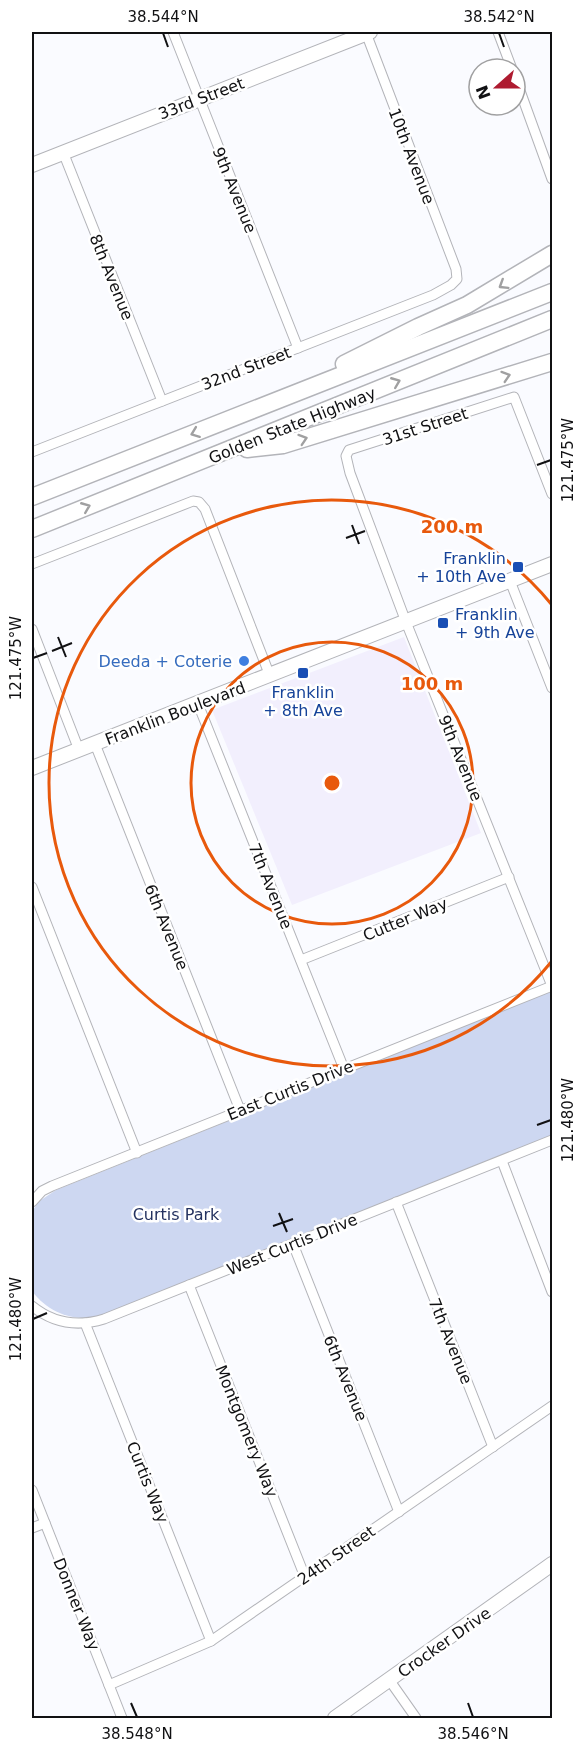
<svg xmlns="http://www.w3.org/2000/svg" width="584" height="1750" font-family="'DejaVu Sans',sans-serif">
  <rect width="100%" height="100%" fill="#fafbff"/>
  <polygon fill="#f2effd" points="404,637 481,833 292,905 212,710"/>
  <path fill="#cdd7f1" d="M552 991V1137L105 1316C76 1322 50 1315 32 1291V1212L38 1202 56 1190Z"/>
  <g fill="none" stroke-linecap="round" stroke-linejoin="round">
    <defs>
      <g id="street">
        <polyline points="173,32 298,348"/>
        <polyline points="498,32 512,69"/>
        <polyline points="515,77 552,179"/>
        <polyline points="63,152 162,401"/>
        <polyline points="32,452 433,295 451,285 457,279 456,269 366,33"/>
        <polyline points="32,564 193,501 199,502 205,509 270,676"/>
        <polyline points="510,581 552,688"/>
        <polyline points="32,629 79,750"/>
        <polyline points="198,704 344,1069"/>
        <polyline points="95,744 240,1110"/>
        <polyline points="32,887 137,1153"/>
        <polyline points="301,960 509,877"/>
        <polyline points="552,986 406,622 350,473 346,456 349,450 514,397 552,494"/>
        <polyline points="502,1161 552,1292"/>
        <polyline points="32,1202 42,1191 52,1186 552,986"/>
        <polyline points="396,1202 493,1447"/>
        <polyline points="293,1244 399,1512"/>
        <polyline points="189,1285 305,1577"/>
        <path d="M32 1306C53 1323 78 1327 104 1319L552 1140"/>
        <polyline points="85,1323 211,1641"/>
        <polyline points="32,1490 122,1718"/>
        <polyline points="32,1528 45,1523"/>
        <polyline points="390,1681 416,1718"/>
        <polyline points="109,1685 211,1641 552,1406"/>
      </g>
      <g id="secondary">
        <polyline points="32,165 370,32"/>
        <polyline points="32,768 552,564"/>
        <polyline points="335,1718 552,1564"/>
      </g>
      <g id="highway">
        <polyline points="344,364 418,327 467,305 552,254"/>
        <polyline points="247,449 283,445 552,362"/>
        <polyline points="32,497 552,292"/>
        <polyline points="32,529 552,319"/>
      </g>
    </defs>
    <use href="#street" stroke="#b3b4b9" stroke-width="11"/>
    <use href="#secondary" stroke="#b3b4b9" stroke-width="16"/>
    <use href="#highway" stroke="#b3b4b9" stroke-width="19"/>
    <use href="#street" stroke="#fff" stroke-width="9"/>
    <use href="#secondary" stroke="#fff" stroke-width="14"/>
    <use href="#highway" stroke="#fff" stroke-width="16"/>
  </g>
  <defs><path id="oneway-chevron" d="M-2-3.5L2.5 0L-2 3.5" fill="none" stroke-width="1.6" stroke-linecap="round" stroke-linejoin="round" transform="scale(1.5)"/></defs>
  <g stroke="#a0a0a1">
    <use href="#oneway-chevron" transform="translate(503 285) rotate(148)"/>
    <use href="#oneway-chevron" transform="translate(506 376) rotate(-18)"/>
    <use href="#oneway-chevron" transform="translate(396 382) rotate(-22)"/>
    <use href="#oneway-chevron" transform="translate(195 433) rotate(159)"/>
    <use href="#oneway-chevron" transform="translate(303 439) rotate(-18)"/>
    <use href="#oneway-chevron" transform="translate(86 507) rotate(-22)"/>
  </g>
  <path fill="none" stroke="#111113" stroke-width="2" d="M163 33 168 47M499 33 504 47M537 465 551 460M352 525 359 544M346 538 365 531M58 637 66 657M52 651 72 643M33 658 47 653M537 1125 551 1120M279 1213 287 1232M273 1226 293 1219M33 1319 47 1313M131 1703 137 1717M468 1703 473 1717"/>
  <g fill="none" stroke="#e8590c" stroke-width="3">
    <circle cx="332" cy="783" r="141"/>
    <path d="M552 961A283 283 0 1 1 552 605"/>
  </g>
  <g fill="#1a4fb4" stroke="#fff" stroke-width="2">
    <rect x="512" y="561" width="12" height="12" rx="3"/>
    <rect x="437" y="617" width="12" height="12" rx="3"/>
    <rect x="297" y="667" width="12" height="12" rx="3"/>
  </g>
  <circle fill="#3f7fe0" stroke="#fff" stroke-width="2" cx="244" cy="661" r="6"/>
  <g text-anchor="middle" stroke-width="5" stroke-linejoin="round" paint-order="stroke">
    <g font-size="16" fill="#111113" stroke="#fff">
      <text transform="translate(201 98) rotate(-21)" y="6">33rd Street</text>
      <text transform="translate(412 156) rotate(69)" y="6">10th Avenue</text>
      <text transform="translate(235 190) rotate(68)" y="6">9th Avenue</text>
      <text transform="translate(112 277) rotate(68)" y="6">8th Avenue</text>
      <text transform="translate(246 368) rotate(-21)" y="6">32nd Street</text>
      <text transform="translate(292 425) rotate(-22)" y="6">Golden State Highway</text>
      <text transform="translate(425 426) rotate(-18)" y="6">31st Street</text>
      <text transform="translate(175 713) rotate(-21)" y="6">Franklin Boulevard</text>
      <text transform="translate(461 758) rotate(68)" y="6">9th Avenue</text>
      <text transform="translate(271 886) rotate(68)" y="6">7th Avenue</text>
      <text transform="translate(405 919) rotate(-22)" y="6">Cutter Way</text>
      <text transform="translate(167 927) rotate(68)" y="6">6th Avenue</text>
      <text transform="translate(290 1090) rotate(-22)" y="6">East Curtis Drive</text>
      <text transform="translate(292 1244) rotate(-22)" y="6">West Curtis Drive</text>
      <text transform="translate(451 1341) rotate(68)" y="6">7th Avenue</text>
      <text transform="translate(346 1378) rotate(68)" y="6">6th Avenue</text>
      <text transform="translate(247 1431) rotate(68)" y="6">Montgomery Way</text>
      <text transform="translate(148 1482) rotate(68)" y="6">Curtis Way</text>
      <text transform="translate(336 1555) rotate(-35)" y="6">24th Street</text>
      <text transform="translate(77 1604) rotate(68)" y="6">Donner Way</text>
      <text transform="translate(444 1642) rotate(-35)" y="6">Crocker Drive</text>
    </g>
    <g font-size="16" fill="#164399" stroke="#fff" text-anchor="end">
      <text x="506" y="564">Franklin<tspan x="506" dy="18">+ 10th Ave</tspan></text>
      <text x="455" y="620" text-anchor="start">Franklin<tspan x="455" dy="18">+ 9th Ave</tspan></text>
      <text x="303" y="698" text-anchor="middle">Franklin<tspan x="303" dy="18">+ 8th Ave</tspan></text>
    </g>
    <g font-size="16" fill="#366cbe" stroke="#fff" text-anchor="end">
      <text x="232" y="667">Deeda + Coterie</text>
    </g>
    <g font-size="16" fill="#243260" stroke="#fff">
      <text x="176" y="1220">Curtis Park</text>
    </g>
  </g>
  <circle cx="332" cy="783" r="9" fill="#e8590c" stroke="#fff" stroke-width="3"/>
  <g font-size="18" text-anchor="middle" font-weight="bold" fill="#e8590c" stroke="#fff" stroke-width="5" stroke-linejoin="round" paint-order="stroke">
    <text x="452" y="533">200 m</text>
    <text x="432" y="690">100 m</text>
  </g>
  <rect width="584" height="1750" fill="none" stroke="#ffffff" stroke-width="66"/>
  <g transform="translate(497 87) rotate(249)"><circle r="28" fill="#ffffff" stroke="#a0a0a1" stroke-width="1.5"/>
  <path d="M0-4.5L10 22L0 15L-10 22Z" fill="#ae1b30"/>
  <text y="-9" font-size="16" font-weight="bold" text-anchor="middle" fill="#111113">N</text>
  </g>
  <rect x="33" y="33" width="518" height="1684" fill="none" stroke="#111113" stroke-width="2"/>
  <g font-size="15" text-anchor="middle" fill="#111113">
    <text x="163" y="22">38.544°N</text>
    <text x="499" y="22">38.542°N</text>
    <text transform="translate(568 460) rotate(-90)" y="5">121.475°W</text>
    <text transform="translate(16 658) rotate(-90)" y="5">121.475°W</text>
    <text transform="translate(568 1120) rotate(-90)" y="5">121.480°W</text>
    <text transform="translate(16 1319) rotate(-90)" y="5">121.480°W</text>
    <text x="137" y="1739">38.548°N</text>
    <text x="473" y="1739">38.546°N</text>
  </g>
</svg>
